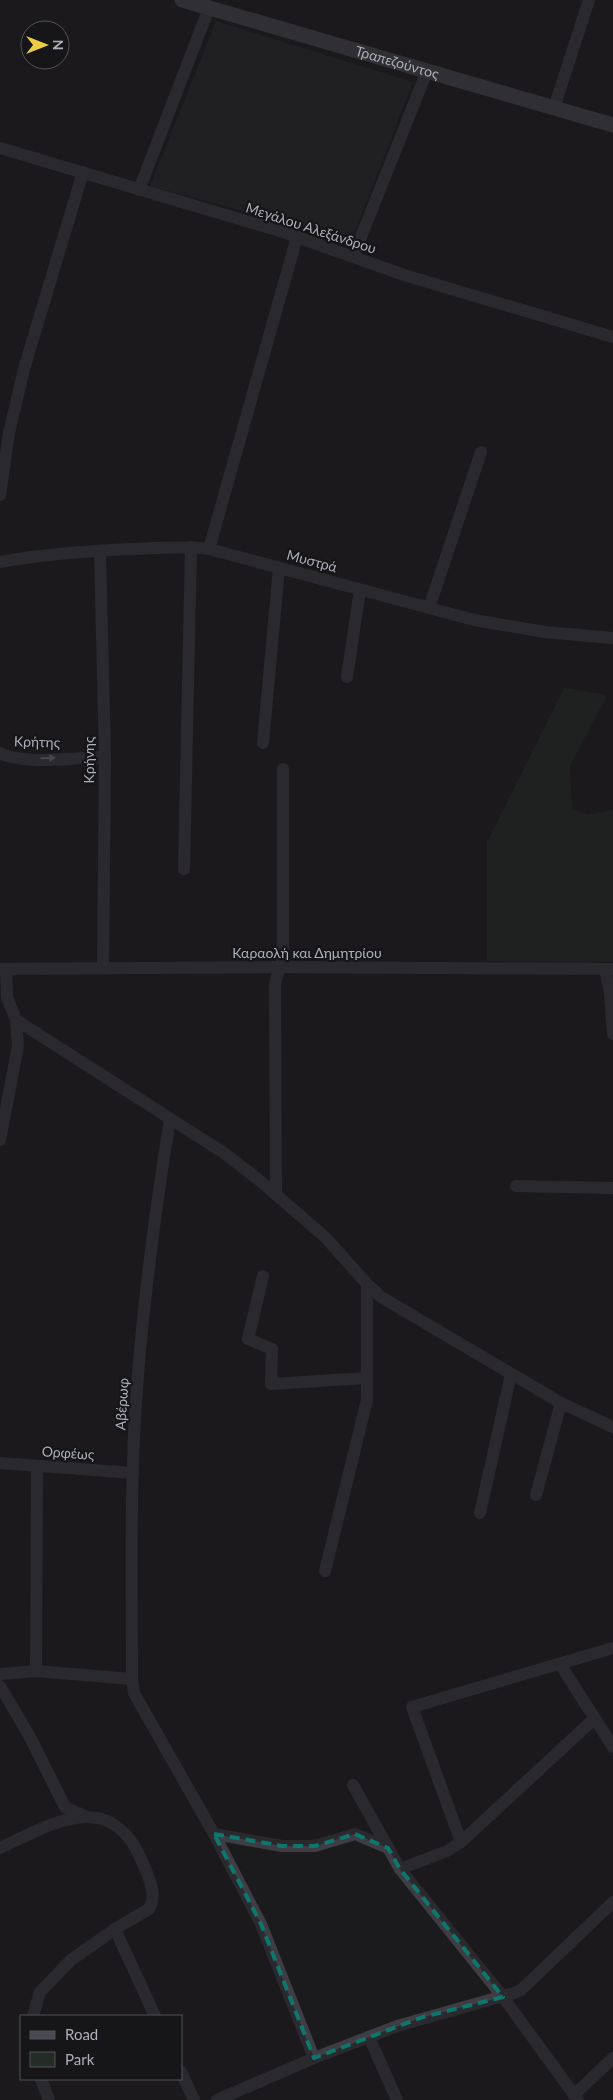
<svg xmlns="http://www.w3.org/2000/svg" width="613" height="2100" font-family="Lato,sans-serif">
  <rect width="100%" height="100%" fill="#1b1a1c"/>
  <polygon fill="#272629" points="216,21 413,82 350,245 226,206 150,186"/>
  <polygon fill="#242c26" points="564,688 607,695 570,766 572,808 588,815 613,810 613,962 487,961 487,842"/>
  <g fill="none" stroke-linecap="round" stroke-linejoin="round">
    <g stroke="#3d3d43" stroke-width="12">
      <polyline points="554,108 589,0"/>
      <polyline points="0,148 280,231 404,275 613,337"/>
      <polyline points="139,190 209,8"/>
      <polyline points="353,257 427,71"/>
      <polyline points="0,495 9,433 24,369 83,172"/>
      <polyline points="209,549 297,237"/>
      <polyline points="100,551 105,757 103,968"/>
      <path d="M0 562C43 554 87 551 131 549 157 548 183 546 209 549L474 620 545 632 613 638"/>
      <polyline points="429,608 481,452"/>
      <polyline points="347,677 360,590"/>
      <polyline points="263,743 279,568"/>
      <path d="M0 753C22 765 78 758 105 757"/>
      <polyline points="184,869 191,547"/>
      <polyline points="0,969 279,967 613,969"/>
      <polyline points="6,969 7,997 16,1020 224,1153 259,1180 325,1237 367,1284 381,1297 561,1403 536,1495"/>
      <polyline points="605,969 610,993 613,1034"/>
      <path d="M170 1119C154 1218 141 1317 135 1417 130 1504 132 1591 132 1679L134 1693 214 1834 261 1924 314 2058"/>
      <polyline points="0,1140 18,1046 16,1020"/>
      <polyline points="516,1186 613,1188"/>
      <polyline points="276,1194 275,984 283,957 283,769"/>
      <polyline points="263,1276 248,1339 272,1349 271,1384 367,1378"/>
      <polyline points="561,1403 613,1427"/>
      <polyline points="0,1463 133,1473"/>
      <polyline points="480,1513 511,1374"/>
      <polyline points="325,1571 367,1400 367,1284"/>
      <polyline points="560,1664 613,1747"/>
      <polyline points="36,1671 37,1466"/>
      <polyline points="0,1674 36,1671 132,1679"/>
      <polyline points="0,1686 30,1737 65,1807 85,1816"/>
      <polyline points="353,1785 400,1869 503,1997 578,2100"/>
      <polyline points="214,1834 282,1846 315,1846 355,1834 388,1848"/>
      <polyline points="461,1842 412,1707 613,1648"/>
      <path d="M0 1848C55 1822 113 1786 144 1866 150 1880 157 1895 149 1909L115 1929 71 1960 40 1992 33 2016"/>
      <polyline points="400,1869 447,1851 461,1842 594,1719"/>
      <polyline points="115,1929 155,2016"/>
      <polyline points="369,2037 397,2100"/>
      <polyline points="181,2072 194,2100"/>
      <polyline points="41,2079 49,2100"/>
      <polyline points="574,2095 613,2058"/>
      <polyline points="217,2100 314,2058 397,2026 514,1993 521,1990 613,1902"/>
    </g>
    <path stroke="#494a51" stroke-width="15" id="s1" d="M182 0 613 125"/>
  </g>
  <defs><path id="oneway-solid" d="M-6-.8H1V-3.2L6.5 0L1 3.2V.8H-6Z" transform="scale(1.25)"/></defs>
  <use fill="#7b7c85" href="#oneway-solid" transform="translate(48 758) rotate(-1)"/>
  <path d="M0 0H613V2100H0ZM214 1834 282 1846H315L355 1834 388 1848 400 1869 503 1997 423 2017 314 2058 261 1924Z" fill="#1b1a1c" fill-opacity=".55" fill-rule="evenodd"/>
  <path fill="none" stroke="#0f766e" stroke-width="4" stroke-dasharray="10 6" stroke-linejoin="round" d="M214 1834 282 1846H315L355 1834 388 1848 400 1869 503 1997 423 2017 314 2058 261 1924Z"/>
  <g text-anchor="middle" stroke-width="4.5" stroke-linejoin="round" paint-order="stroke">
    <g font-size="14" fill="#adafbb" stroke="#161517">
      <text dy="5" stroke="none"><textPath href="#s1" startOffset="224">Τραπεζούντος</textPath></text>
      <text transform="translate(311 228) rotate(18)" y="5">Μεγάλου Αλεξάνδρου</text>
      <text transform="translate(312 561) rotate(15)" y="5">Μυστρά</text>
      <text transform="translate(37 742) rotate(2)" y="5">Κρήτης</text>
      <text transform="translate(89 760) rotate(-90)" y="5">Κρήνης</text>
      <text x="307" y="958">Καραολή και Δημητρίου</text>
      <text transform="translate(122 1404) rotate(-86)" y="5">Αβέρωφ</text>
      <text transform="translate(68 1453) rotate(4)" y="5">Ορφέως</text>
    </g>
  </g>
  <rect x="20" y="2015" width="162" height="65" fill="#161517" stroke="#525359"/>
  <rect x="30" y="2031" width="25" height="8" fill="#494a51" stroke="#525359"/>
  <text x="65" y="2040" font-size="15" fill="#adafbb">Road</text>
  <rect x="30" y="2052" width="25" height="15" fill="#242c26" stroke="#525359"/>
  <text x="65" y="2065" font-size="15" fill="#adafbb">Park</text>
  <g transform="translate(45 45) rotate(90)"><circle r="24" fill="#161517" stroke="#525359"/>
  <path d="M0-4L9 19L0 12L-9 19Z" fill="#ebce44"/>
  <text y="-8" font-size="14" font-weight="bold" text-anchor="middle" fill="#adafbb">N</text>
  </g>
</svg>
